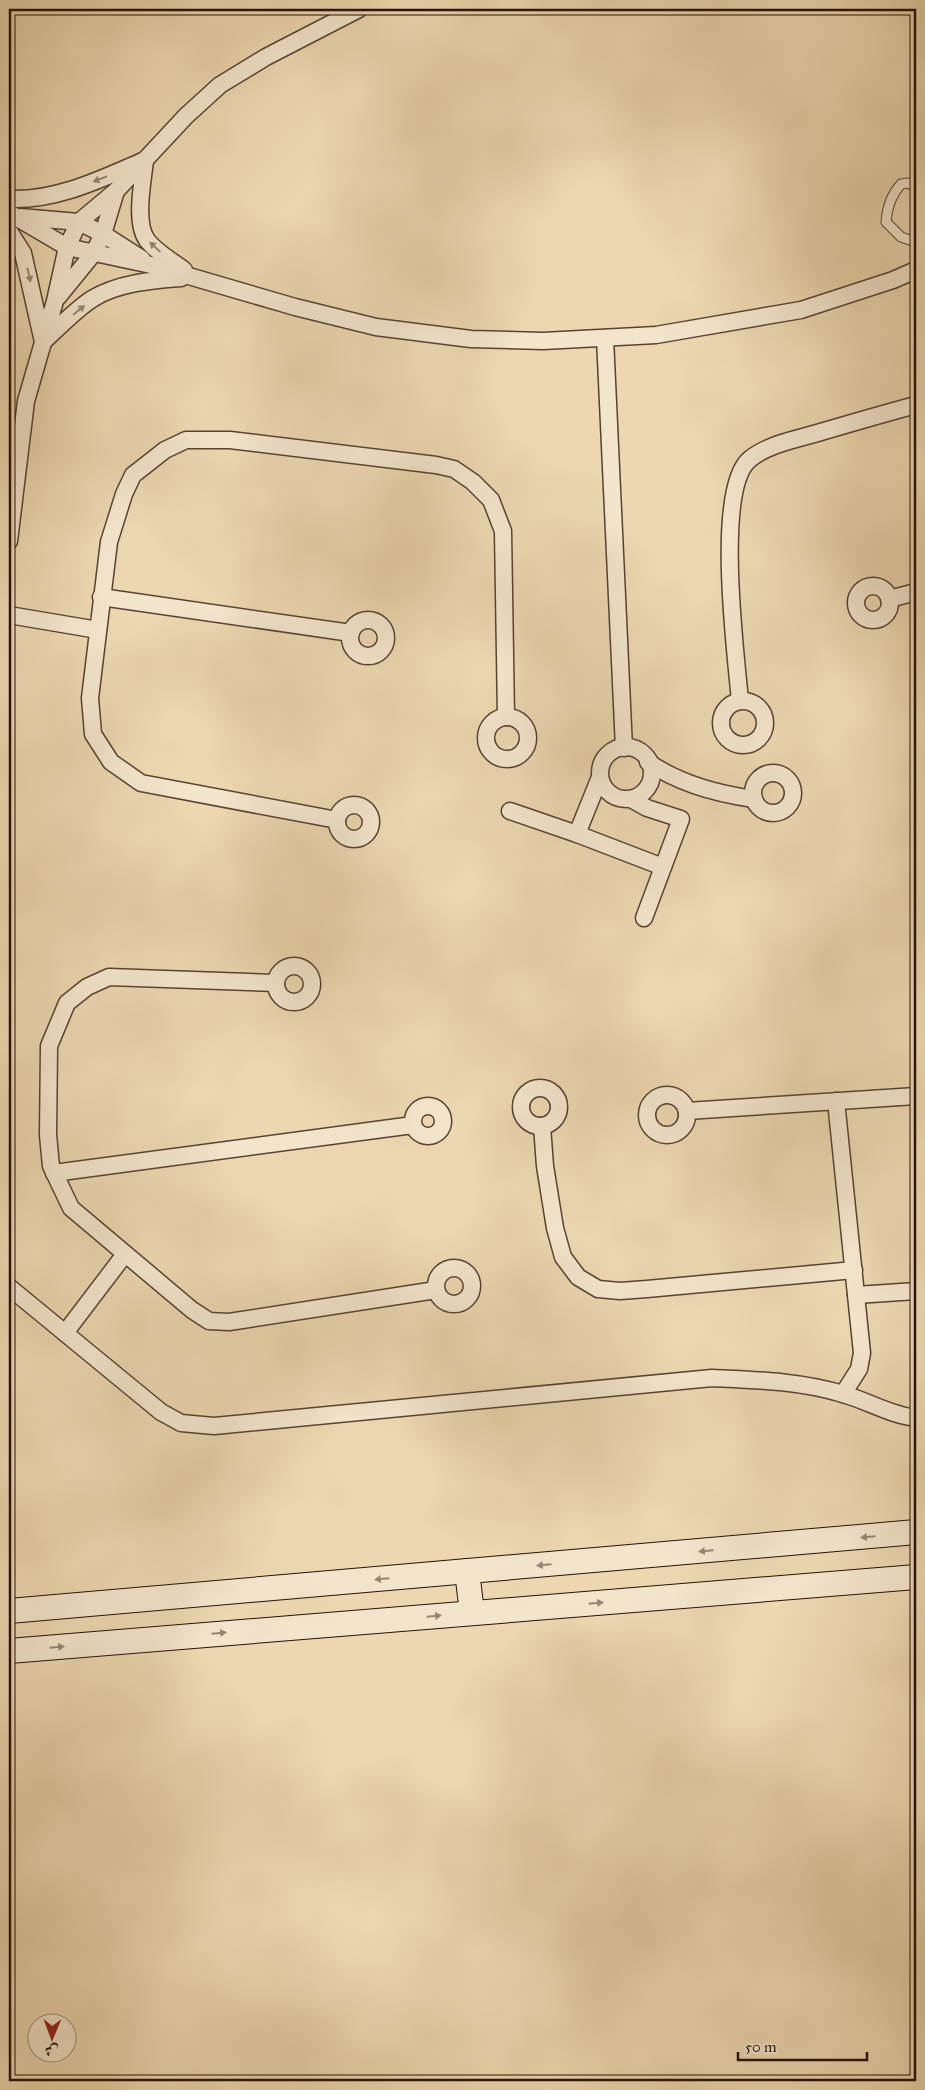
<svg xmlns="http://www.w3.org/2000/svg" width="925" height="2090" font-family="'IM FELL Great Primer',Amiri,serif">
  <rect width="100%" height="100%" fill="#ecd7b0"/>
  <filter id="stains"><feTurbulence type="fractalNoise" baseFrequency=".004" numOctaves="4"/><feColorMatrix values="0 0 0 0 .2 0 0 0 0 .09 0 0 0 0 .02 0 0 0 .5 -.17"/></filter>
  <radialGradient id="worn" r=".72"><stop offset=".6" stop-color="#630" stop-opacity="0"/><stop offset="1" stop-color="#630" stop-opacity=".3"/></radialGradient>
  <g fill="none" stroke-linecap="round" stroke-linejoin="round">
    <defs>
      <path id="service" d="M916 187 908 183 901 184C891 195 887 207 886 222L901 237 913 241 916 246"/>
      <g id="minor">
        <path d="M9 199C57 201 101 179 145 160 143 181 134 222 147 240 156 252 172 261 184 270"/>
        <polyline points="9,213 67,247 151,265 295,307 376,327 471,339 543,341 656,335 801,310 893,280 916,270"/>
        <polyline points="20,217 79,222 103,234 142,259"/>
        <path d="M9 231 23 253 43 342C58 328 74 311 92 299 117 283 153 280 181 278"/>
        <polyline points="58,297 93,254 103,234 116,191"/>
        <polyline points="605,338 624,748"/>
        <polyline points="9,541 26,401 55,301 67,247 79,222 116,191 186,116 220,85 266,57 359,9"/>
        <circle cx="873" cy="603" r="17"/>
        <polyline points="101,597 351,633"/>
        <polyline points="889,599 916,592"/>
        <polyline points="9,615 98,630"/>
        <circle cx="368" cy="638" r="18"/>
        <path d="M740 701C736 655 714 488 750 459 767 445 793 440 814 434 848 424 882 414 916 405"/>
        <circle cx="743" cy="723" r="22"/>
        <circle cx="507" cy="738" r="21"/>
        <circle cx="626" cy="773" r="26"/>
        <path d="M648 762C678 783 718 794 754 799"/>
        <circle cx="773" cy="793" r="20"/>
        <polyline points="600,777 577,834 663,867"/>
        <polyline points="631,799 647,808 681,819 644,918"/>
        <circle cx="354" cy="822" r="17"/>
        <polyline points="510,811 577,834"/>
        <polyline points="337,820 141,783 111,762 93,734 90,698 109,542 124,494 133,475 165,450 186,440 230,440 436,465 454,469 473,482 491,500 503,531 506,717"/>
        <circle cx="294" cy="984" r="18"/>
        <polyline points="276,983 109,977 87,987 67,1003 49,1046 48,1135 51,1166 71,1208 192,1310 209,1321 229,1322 436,1290"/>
        <circle cx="540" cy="1107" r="19"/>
        <circle cx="667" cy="1115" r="20"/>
        <polyline points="836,1101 862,1353 859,1369 843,1394"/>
        <circle cx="428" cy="1121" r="15"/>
        <polyline points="687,1111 916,1096"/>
        <polyline points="542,1126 545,1166 555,1228 563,1257 578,1277 598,1289 620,1291 647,1289 854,1270"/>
        <polyline points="54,1173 413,1125"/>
        <circle cx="454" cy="1286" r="18"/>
        <path d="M9 1287 161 1412 181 1423 214 1426 712 1378C756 1380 800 1381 843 1394 868 1401 890 1415 916 1418"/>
        <polyline points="856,1295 916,1291"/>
        <polyline points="65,1333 125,1254"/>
      </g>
      <g id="secondary">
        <polyline points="467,1571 472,1613"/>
        <polyline points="9,1611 916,1532"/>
        <polyline points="9,1651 916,1577"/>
      </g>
    </defs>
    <use href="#service" stroke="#564333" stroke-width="11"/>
    <use href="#minor" stroke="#564333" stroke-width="19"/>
    <use href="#secondary" stroke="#241209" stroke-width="26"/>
    <use href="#service" stroke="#f3e5cc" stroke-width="9"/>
    <use href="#minor" stroke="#f3e5cc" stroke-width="16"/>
    <use href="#secondary" stroke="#f3e5cc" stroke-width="24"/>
  </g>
  <defs><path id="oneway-solid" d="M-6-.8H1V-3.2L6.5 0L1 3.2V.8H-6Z" transform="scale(1.25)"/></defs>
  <g fill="#968674">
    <use href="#oneway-solid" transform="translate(100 179) rotate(159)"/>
    <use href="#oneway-solid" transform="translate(155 247) rotate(-137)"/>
    <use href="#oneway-solid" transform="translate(29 275) rotate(77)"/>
    <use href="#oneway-solid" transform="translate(79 310) rotate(-39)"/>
    <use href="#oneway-solid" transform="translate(868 1537) rotate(175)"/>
    <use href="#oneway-solid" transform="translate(706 1551) rotate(175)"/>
    <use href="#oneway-solid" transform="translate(544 1565) rotate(175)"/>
    <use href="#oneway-solid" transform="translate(382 1579) rotate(175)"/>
    <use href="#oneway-solid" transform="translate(596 1603) rotate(-5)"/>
    <use href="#oneway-solid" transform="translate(434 1616) rotate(-5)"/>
    <use href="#oneway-solid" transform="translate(219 1633) rotate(-5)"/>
    <use href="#oneway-solid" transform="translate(57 1647) rotate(-5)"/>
  </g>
  <rect width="925" height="2090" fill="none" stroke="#ecd7b0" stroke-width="30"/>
  <rect x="10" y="10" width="905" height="2070" fill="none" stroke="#241209" stroke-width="2.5"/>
  <rect x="15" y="15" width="895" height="2060" fill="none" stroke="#241209"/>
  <g transform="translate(52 2038) rotate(181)"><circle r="24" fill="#f3e5cc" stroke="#a0917e"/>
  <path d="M0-4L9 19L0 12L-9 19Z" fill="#8f2418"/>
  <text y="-8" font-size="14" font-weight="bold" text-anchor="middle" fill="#241209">ش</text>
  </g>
  <path d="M738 2052v8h129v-8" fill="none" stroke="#241209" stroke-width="2.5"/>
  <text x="745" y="2052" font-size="15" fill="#241209" stroke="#f3e5cc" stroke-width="4" paint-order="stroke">50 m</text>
  <rect width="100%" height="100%" filter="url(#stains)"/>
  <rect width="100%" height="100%" fill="url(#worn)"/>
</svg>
